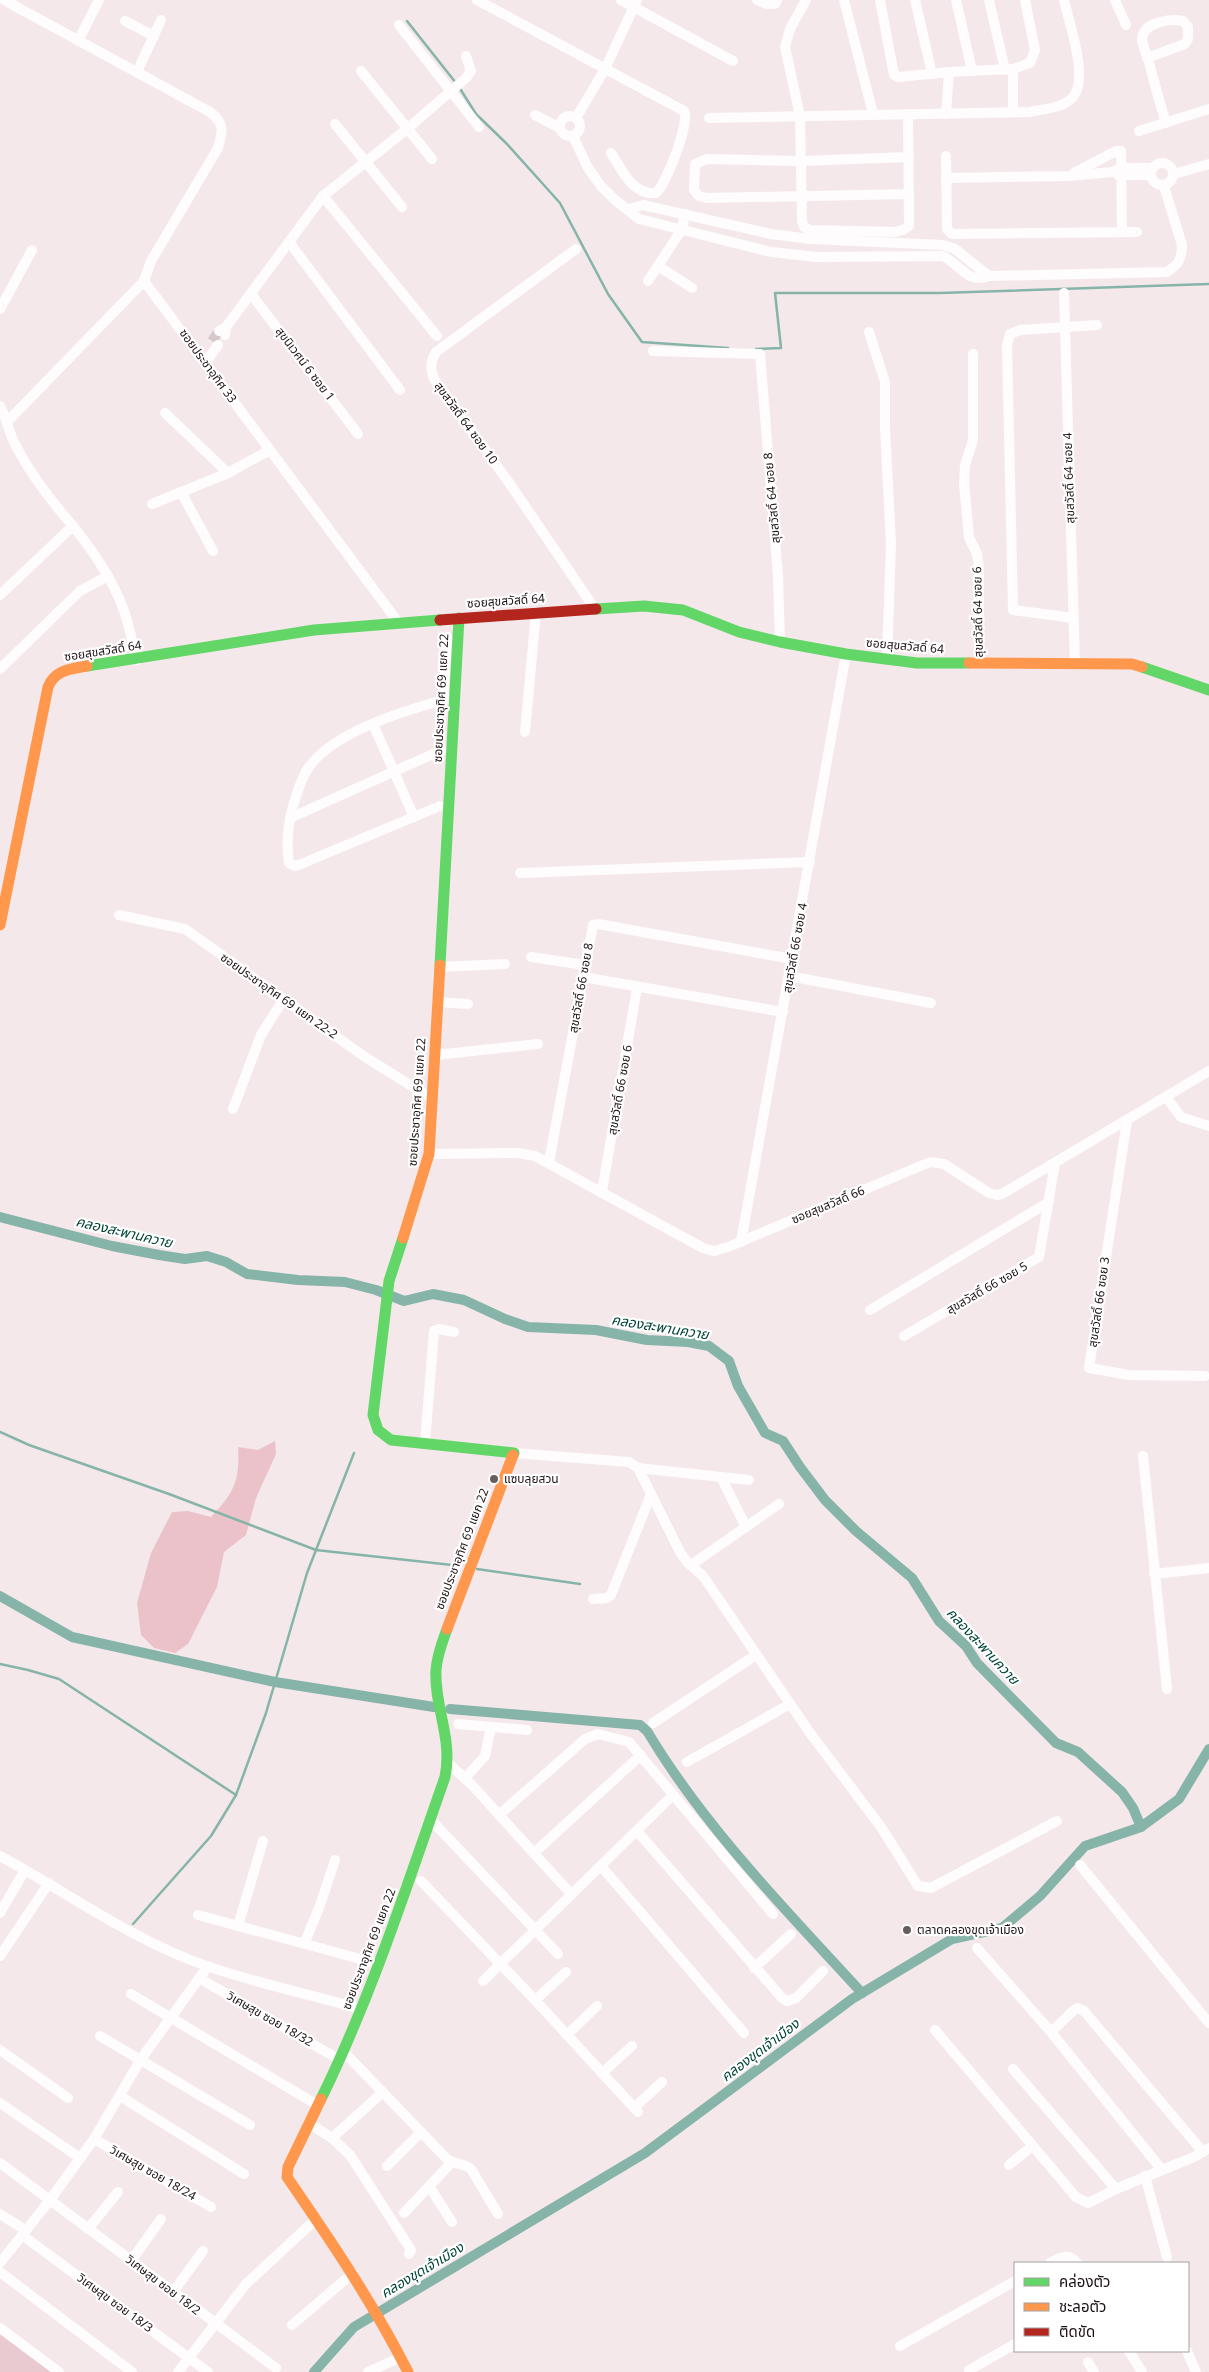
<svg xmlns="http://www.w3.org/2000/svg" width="1209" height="2372" font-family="'Noto Sans','Noto Sans Thai',sans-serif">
  <rect width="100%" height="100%" fill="#f5e8ea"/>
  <polygon fill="#e8cad0" points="0,2328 59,2372 0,2372"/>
  <path fill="#ebc2ca" d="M275 1441 276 1454 256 1498 246 1535 224 1552 217 1587 188 1644 175 1653 154 1648 141 1635 137 1603 151 1553 172 1512 188 1511 211 1517C234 1493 240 1481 238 1447L258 1450Z"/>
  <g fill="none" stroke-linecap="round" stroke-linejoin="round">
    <g stroke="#86b4a9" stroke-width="2.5">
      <polyline points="407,21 456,83"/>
      <polyline points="459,87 476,114 507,144 560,203 608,294 642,342 728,348"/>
      <polyline points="756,349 781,348 775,293 940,293 1209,284"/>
      <polyline points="0,1432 29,1445 169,1494 316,1550 461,1566"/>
      <polyline points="477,1569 580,1584"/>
      <polyline points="0,1664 28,1670 59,1679 236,1795"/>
      <polyline points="133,1924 211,1836 236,1795 266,1713 307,1573 354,1453"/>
    </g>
    <g stroke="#86b4a9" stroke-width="10">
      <polyline points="0,1217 112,1246 159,1255 185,1259 207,1256 226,1262 247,1274 298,1280 345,1282 376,1290 404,1301 433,1294 464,1300 505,1319 528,1327 596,1330 647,1340 688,1342 709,1346 729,1361 738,1386 765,1433 783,1441 800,1467 825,1500 856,1531 912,1578 939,1621 966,1646 977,1663 1056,1743 1078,1752 1122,1792 1133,1808 1141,1827"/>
      <polyline points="0,1596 72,1637 275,1682 434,1707"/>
      <path d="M450 1709 640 1725 647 1731C705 1828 786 1910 862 1993"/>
      <polyline points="314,2372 354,2327 645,2153 852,1999 952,1939 1002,1928 1040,1896 1085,1846 1141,1827 1179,1799 1209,1749"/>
    </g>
    <polyline stroke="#d5c8ca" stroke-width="10" stroke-dasharray="10 5" stroke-linecap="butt" points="212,341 219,331"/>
    <g stroke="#fefcfc" stroke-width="10">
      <path d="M4 0 210 112C225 124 223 130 218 148L151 261 144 281"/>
      <path d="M477 0 684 111C690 124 666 184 656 193 632 195 622 170 611 153"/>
      <polyline points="621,0 733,61"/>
      <polyline points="757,0 767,4 775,4 777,0"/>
      <polyline points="806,0 790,29 785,47 800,116 802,221 804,227 810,230 894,232 903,230 909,226 908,114"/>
      <polyline points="844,0 873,114"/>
      <polyline points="880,0 894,75 899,77 949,72 946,114"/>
      <polyline points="915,0 932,74"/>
      <polyline points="956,0 972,71"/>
      <polyline points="989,0 1005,70"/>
      <polyline points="1115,0 1126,25"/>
      <polyline points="125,21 154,36"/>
      <polyline points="399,25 479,127"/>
      <polyline points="78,41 99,0"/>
      <path d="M1147 58 1185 44 1188 39V27L1183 21C1171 18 1142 22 1142 40 1143 47 1147 55 1149 62 1154 83 1160 103 1166 123"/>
      <polyline points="361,71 432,159"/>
      <polyline points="137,72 161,20"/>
      <polyline points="949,72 1011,69"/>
      <polyline points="1013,112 1013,69 1030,63 1035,50 1025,0"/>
      <polyline points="535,115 560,128"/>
      <circle cx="570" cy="126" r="10"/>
      <polyline points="576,118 605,69 637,0"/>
      <path d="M709 118 1030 112C1043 109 1064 108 1073 97 1089 78 1069 23 1064 0"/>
      <polyline points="335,124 402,207"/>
      <polyline points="1139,131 1209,109"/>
      <path d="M573 136 588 168 601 186 614 199 639 219 771 252 817 257 943 256C962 266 967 284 989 276L1167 272C1178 265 1182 259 1182 245L1164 186"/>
      <polyline points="946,156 947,229 952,234 1137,232"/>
      <polyline points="909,157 801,161 707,159 695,164 694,190 699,196 707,198 909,194"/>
      <circle cx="1162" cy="174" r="11"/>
      <polyline points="1074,173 1116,151 1121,151 1122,232"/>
      <polyline points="1174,174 1209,164"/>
      <polyline points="1118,175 1151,175"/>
      <polyline points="946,178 1069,176 1112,172 1122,168 1153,168"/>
      <polyline points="323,196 437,336"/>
      <polyline points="629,209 643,205 771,234 811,239 943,245 955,249 989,276"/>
      <polyline points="289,242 400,390"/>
      <path d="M576 249 436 352C430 362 430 368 434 379L510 484 595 609"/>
      <polyline points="658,266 692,288"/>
      <polyline points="648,281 682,229 685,214"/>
      <polyline points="1064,293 1075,664"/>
      <polyline points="251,294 358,434"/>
      <polyline points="0,309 32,250"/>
      <polyline points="226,327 323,196 407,129 466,78 471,71 466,56"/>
      <polyline points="219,331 226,327 225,335"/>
      <polyline points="869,332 885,382 885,428 891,544 887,659"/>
      <polyline points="653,351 760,354 778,576 780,642"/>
      <polyline points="973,354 973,440 965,465 964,483 969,537 977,554 979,567 979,663"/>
      <polyline points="206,362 218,345"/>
      <path d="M0 406C7 419 9 434 16 446 31 475 52 502 73 526"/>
      <polyline points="165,413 228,473"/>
      <polyline points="8,421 144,281 398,622"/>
      <polyline points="181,492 213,551"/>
      <polyline points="152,504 228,473 270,450"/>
      <path d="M0 595 73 526C93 551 112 578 123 608 129 624 132 642 137 660"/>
      <polyline points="1074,618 1013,610 1007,346 1010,334 1020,330 1097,325"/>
      <polyline points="0,669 80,591 108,576"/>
      <polyline points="443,700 447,637"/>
      <polyline points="373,724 414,817"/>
      <polyline points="525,732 536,612"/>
      <path d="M440 806 301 864 295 866 289 863C286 844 288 824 293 806 297 794 300 781 307 770 331 731 412 708 455 697"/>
      <polyline points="290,818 442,750"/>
      <polyline points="520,873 810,862"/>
      <polyline points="119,915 185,929 365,1057 431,1098"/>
      <polyline points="531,957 585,965"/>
      <polyline points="440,967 505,964"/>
      <polyline points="789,976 931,1003"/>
      <polyline points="583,977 783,1012"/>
      <polyline points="437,1002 468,1004"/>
      <polyline points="435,1055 538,1044"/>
      <polyline points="1166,1097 1181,1117 1209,1126"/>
      <polyline points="233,1109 261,1035 283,1000"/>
      <polyline points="1127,1121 1089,1368 1129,1375 1205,1376"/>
      <polyline points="429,1154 518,1153 535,1156 703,1248 714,1251 728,1247 930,1162 944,1164 989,1193 997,1195 1002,1194 1209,1071"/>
      <polyline points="549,1162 593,925 598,924 792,959"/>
      <polyline points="602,1191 637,988"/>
      <polyline points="741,1242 846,654"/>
      <polyline points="870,1310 1049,1202"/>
      <polyline points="904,1336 1039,1257 1055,1163"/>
      <polyline points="425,1443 434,1331 439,1329 454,1332"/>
      <polyline points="514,1453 629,1462 638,1468 680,1552 687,1562 703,1576 810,1733 881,1827 918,1886 931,1888 1057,1821"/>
      <polyline points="1143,1456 1167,1689"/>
      <polyline points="638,1468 749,1480"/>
      <polyline points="721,1477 746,1527"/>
      <polyline points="691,1565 779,1504"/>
      <polyline points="1154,1574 1209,1568"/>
      <polyline points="593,1599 607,1598 611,1595 651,1494"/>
      <polyline points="653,1723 756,1655"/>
      <polyline points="458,1724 527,1730"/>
      <polyline points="687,1762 790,1704"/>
      <polyline points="449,1764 471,1784 571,1894"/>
      <polyline points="465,1778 485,1756 491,1727"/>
      <polyline points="499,1815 585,1739 598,1734 629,1742 773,1914"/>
      <polyline points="431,1820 558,1954"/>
      <polyline points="637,1831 782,1998 787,2001 796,1998 823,1971"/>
      <polyline points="534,1853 641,1755"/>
      <path d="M0 1856C59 1888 114 1927 176 1954 231 1978 302 1992 361 2009"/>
      <polyline points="1080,1865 1209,2023"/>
      <polyline points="601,1866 744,2033"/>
      <polyline points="421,1881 535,2000 638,2112"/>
      <polyline points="0,1913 25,1870"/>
      <polyline points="198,1915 379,1964"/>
      <polyline points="238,1926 263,1841"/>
      <polyline points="304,1944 319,1908 335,1860"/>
      <polyline points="977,1948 1051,2032 1162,2170"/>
      <polyline points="0,1956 49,1883"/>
      <polyline points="754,1968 791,1934"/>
      <polyline points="199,1978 340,2060"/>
      <polyline points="483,1981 673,1795"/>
      <polyline points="131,1994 319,2106"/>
      <polyline points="535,2000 566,1972"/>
      <polyline points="935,2030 1076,2197 1088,2203 1116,2189"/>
      <polyline points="1051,2032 1074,2010 1078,2008 1084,2011 1203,2152"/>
      <polyline points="567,2035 597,2006"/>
      <polyline points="100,2036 250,2125"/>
      <polyline points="0,2050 68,2098"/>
      <path d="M344 2052 446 2158C453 2165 463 2162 471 2169L498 2214"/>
      <polyline points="1013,2069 1116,2189 1194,2157 1209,2148"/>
      <polyline points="602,2073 632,2046"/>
      <polyline points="120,2096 244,2174"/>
      <polyline points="0,2103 80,2158"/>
      <polyline points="634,2108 662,2082"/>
      <polyline points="310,2124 332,2138 350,2155 411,2250 409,2254"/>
      <polyline points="332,2138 383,2092"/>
      <polyline points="94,2139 211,2207"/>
      <polyline points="0,2163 276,2368"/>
      <polyline points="1009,2165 1032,2146"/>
      <polyline points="387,2166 421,2132"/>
      <polyline points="1145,2176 1167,2257"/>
      <polyline points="429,2186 452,2222"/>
      <polyline points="404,2213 451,2163"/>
      <polyline points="0,2214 25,2230"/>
      <polyline points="88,2229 118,2192"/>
      <polyline points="22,2235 208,2372"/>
      <polyline points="131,2261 161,2219"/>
      <polyline points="0,2263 50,2200 94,2139 141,2059 208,1966"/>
      <path d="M1050 2263C1060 2258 1069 2252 1077 2263"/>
      <polyline points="0,2272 132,2372"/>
      <polyline points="173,2292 203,2251"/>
      <polyline points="292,2325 353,2273"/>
      <polyline points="0,2328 59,2372"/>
      <polyline points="900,2346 1015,2281"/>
      <polyline points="1129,2351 1142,2372"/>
      <polyline points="1187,2351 1196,2372"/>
      <polyline points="1088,2362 1094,2372"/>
      <polyline points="969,2370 1015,2344"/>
      <polyline points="178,2372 246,2284 315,2220"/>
      <polyline points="368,2372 401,2357"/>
    </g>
    <g stroke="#63d668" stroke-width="11">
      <polyline points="596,609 644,606 683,610 739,632 780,642 846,654 917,663 969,663"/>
      <polyline points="87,666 314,630 440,620"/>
      <polyline points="1142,667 1209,690"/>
      <polyline points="440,965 459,618"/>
      <polyline points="403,1238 389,1281 373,1415 378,1430 391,1440 514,1453 513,1455"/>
      <path d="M321 2099C372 1995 407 1885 445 1777 453 1738 434 1707 436 1670 437 1655 442 1643 447 1629"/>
    </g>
    <g stroke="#ff974d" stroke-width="11">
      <polyline points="969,663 1132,664 1142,667"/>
      <path d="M0 925 48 687C55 670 70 669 87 666"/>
      <polyline points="403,1238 429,1154 440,965"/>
      <polyline points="447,1629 513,1455"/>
      <path d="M321 2099 288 2167 287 2177C331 2241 373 2303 408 2372"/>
    </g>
    <polyline stroke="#b3261e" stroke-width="11" points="440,620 596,609"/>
  </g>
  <g fill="#695c5f" stroke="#fff" stroke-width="2">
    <circle cx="494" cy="1479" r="5"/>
    <circle cx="907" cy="1930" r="5"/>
  </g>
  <g text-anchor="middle" stroke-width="4.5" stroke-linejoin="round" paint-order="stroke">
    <g font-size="12" fill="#1e1114" stroke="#fff">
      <text transform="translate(305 364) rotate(53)" y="4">สุขนิเวศน์ 6 ซอย 1</text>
      <text transform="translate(208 366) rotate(54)" y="4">ซอยประชาอุทิศ 33</text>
      <text transform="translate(466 423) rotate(54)" y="4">สุขสวัสดิ์ 64 ซอย 10</text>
      <text transform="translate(1069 478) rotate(-92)" y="4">สุขสวัสดิ์ 64 ซอย 4</text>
      <text transform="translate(772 498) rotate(-95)" y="4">สุขสวัสดิ์ 64 ซอย 8</text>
      <text transform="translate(506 601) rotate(-4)" y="4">ซอยสุขสวัสดิ์ 64</text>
      <text transform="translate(978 612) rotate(-91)" y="4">สุขสวัสดิ์ 64 ซอย 6</text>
      <text transform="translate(905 646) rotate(5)" y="4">ซอยสุขสวัสดิ์ 64</text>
      <text transform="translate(103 651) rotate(-9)" y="4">ซอยสุขสวัสดิ์ 64</text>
      <text transform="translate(441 698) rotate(-87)" y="4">ซอยประชาอุทิศ 69 แยก 22</text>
      <text transform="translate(795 948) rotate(-80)" y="4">สุขสวัสดิ์ 66 ซอย 4</text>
      <text transform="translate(581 988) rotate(-80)" y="4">สุขสวัสดิ์ 66 ซอย 8</text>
      <text transform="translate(279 996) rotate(35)" y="4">ซอยประชาอุทิศ 69 แยก 22-2</text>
      <text transform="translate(620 1090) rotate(-80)" y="4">สุขสวัสดิ์ 66 ซอย 6</text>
      <text transform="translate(417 1102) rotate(-86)" y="4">ซอยประชาอุทิศ 69 แยก 22</text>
      <text transform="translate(828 1205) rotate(-23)" y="4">ซอยสุขสวัสดิ์ 66</text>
      <text transform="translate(987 1288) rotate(-30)" y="4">สุขสวัสดิ์ 66 ซอย 5</text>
      <text transform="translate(1099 1302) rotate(-82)" y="4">สุขสวัสดิ์ 66 ซอย 3</text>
      <text transform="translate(462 1549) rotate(-69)" y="4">ซอยประชาอุทิศ 69 แยก 22</text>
      <text transform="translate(369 1949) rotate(-69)" y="4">ซอยประชาอุทิศ 69 แยก 22</text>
      <text transform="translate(270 2019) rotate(30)" y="4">วิเศษสุข ซอย 18/32</text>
      <text transform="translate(153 2173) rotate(30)" y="4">วิเศษสุข ซอย 18/24</text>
      <text transform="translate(163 2285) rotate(37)" y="4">วิเศษสุข ซอย 18/2</text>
      <text transform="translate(115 2303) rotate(36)" y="4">วิเศษสุข ซอย 18/3</text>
    </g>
    <g font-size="12" fill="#1e1114" stroke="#fff" text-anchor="start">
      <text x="504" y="1483">แซบลุยสวน</text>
      <text x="917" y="1934">ตลาดคลองขุดเจ้าเมือง</text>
    </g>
    <g font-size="14" font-style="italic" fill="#004438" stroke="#fff">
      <text transform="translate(124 1232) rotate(13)" y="5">คลองสะพานควาย</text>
      <text transform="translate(660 1327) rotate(9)" y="5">คลองสะพานควาย</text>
      <text transform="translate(983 1646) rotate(47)" y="5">คลองสะพานควาย</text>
      <text transform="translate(760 2050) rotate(-37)" y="5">คลองขุดเจ้าเมือง</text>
      <text transform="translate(422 2270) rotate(-31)" y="5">คลองขุดเจ้าเมือง</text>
    </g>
  </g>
  <rect x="1014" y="2262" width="175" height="90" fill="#ffffff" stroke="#a5a0a1"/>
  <rect x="1024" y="2278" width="25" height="8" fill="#63d668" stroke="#a5a0a1"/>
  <text x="1059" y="2287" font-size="15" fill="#1e1114">คล่องตัว</text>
  <rect x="1024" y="2303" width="25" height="8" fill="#ff974d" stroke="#a5a0a1"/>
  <text x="1059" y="2312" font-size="15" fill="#1e1114">ชะลอตัว</text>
  <rect x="1024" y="2328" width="25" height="8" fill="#b3261e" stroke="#a5a0a1"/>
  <text x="1059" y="2337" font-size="15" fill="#1e1114">ติดขัด</text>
</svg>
